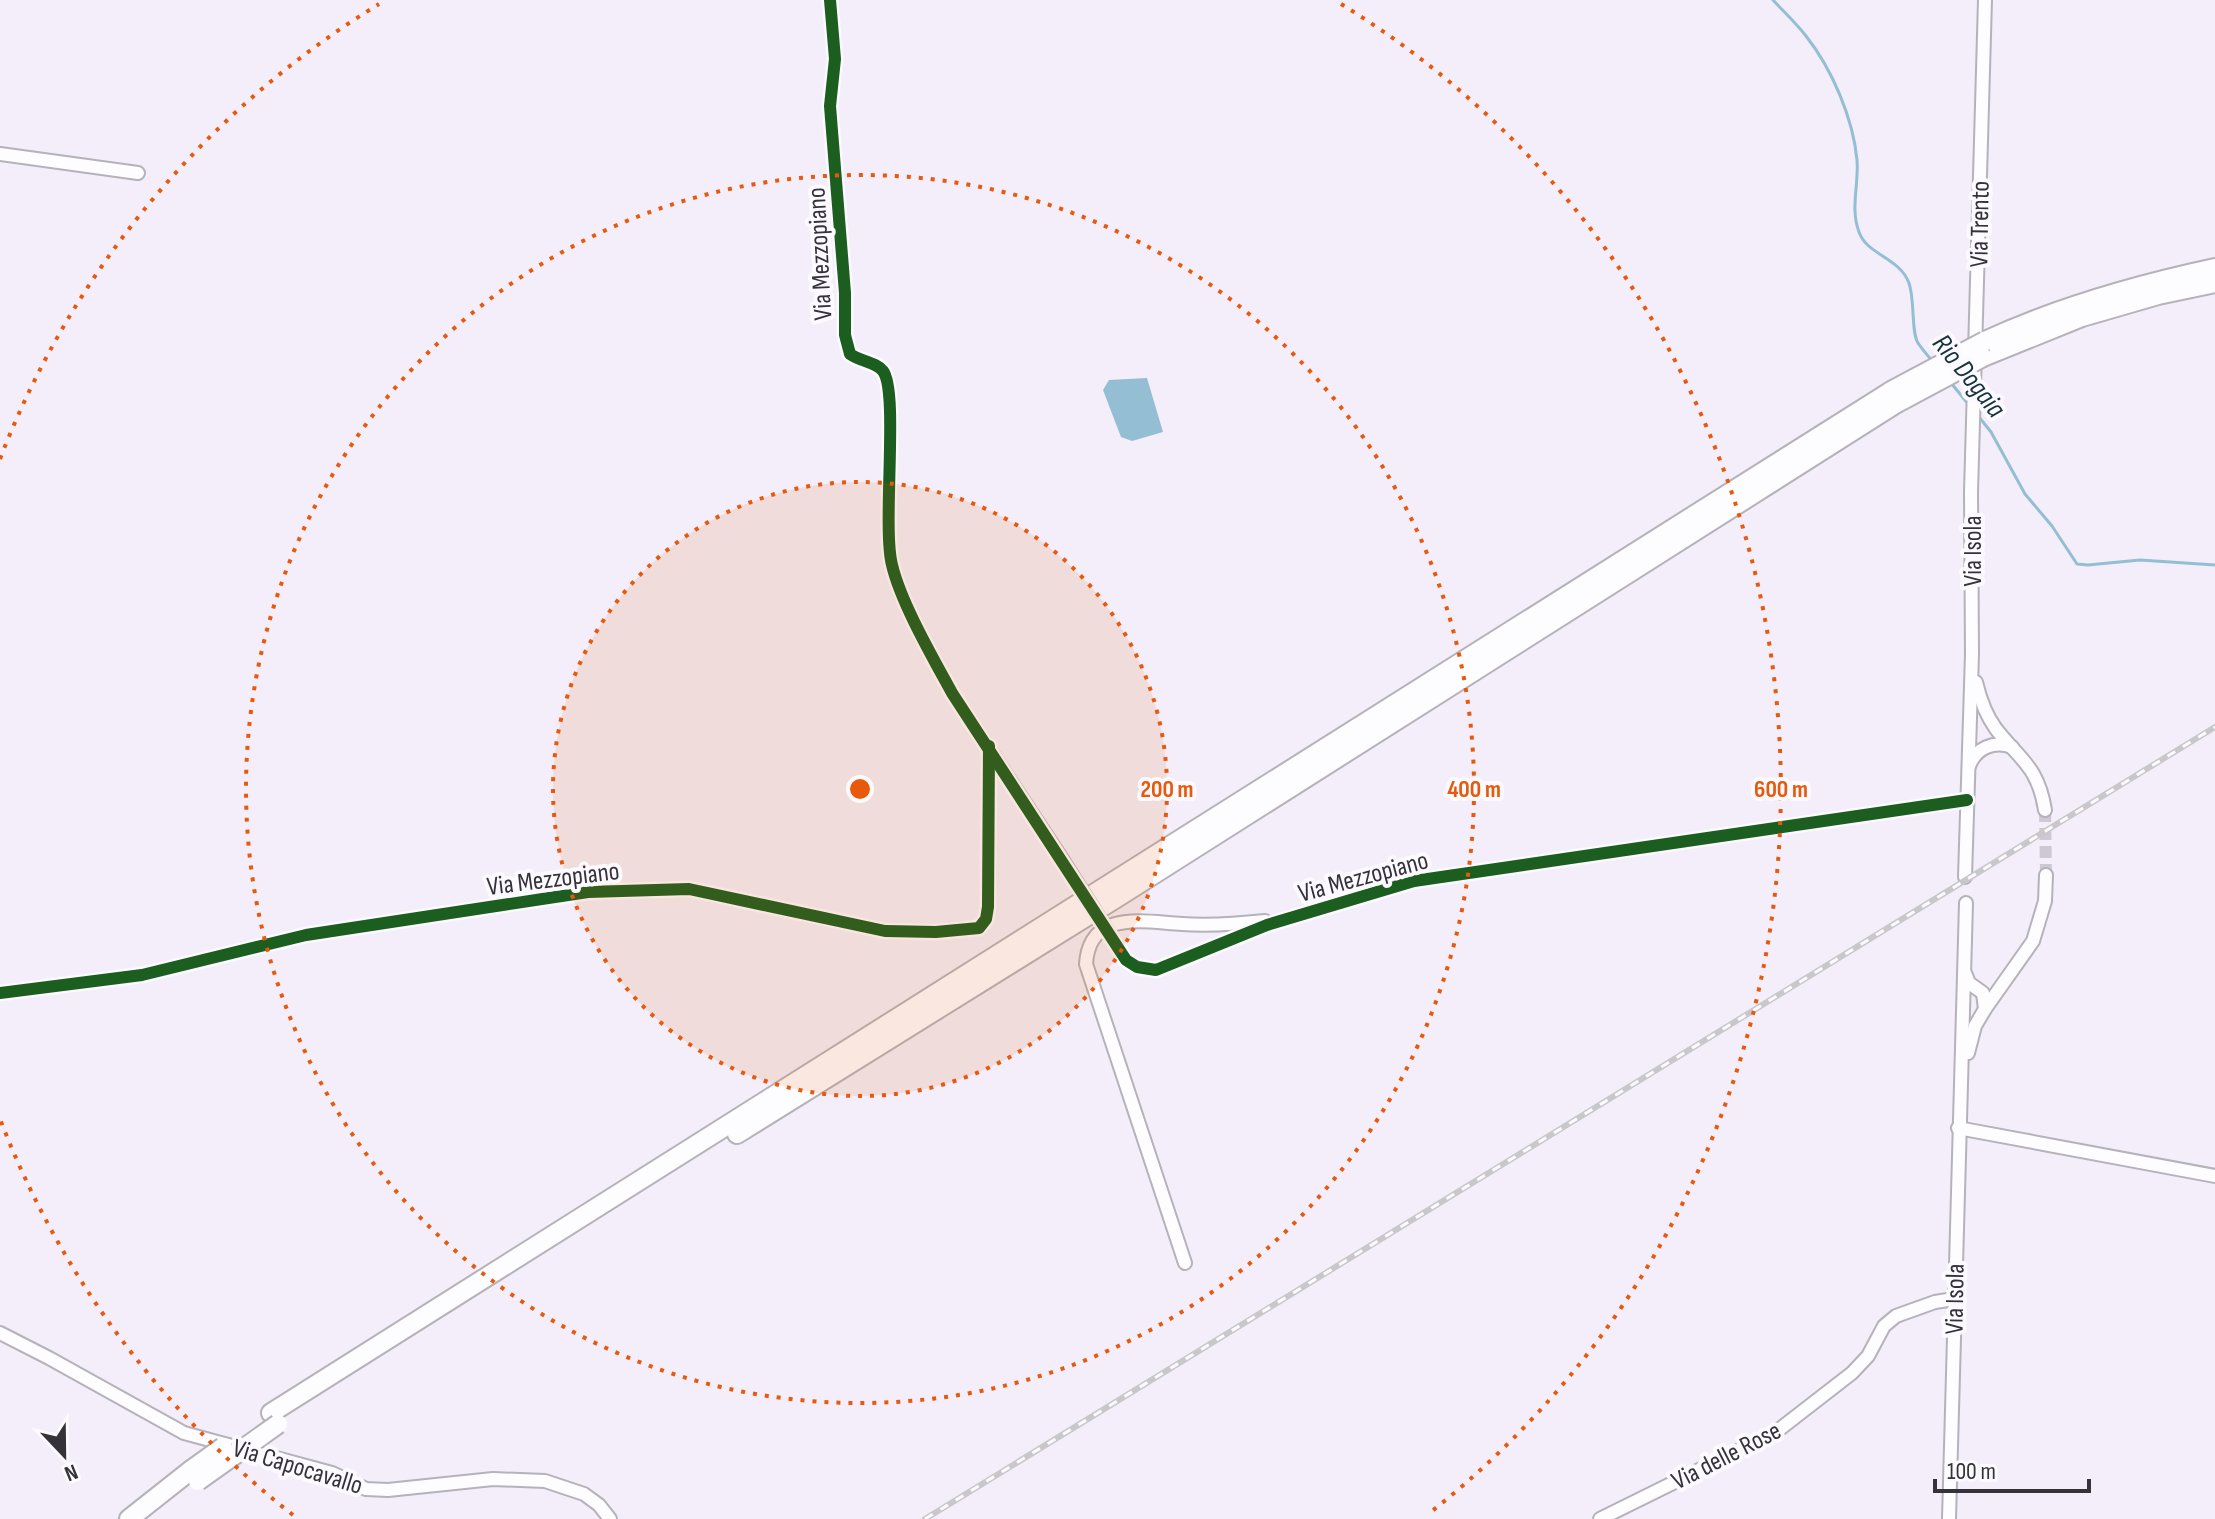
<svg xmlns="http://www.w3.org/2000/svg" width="2215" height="1519" font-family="'Sofia Sans Condensed',sans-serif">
  <rect width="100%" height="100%" fill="#f3eefa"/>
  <polygon fill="#94bed3" points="1147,378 1163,432 1132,441 1121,437 1103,390 1109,380"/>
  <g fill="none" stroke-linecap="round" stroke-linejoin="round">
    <g stroke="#94bed3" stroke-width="3">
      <path d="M1773 0C1784 12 1796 23 1806 36 1832 69 1853 118 1857 160 1859 185 1850 208 1859 232 1867 255 1899 257 1909 283 1915 300 1911 332 1918 343 1922 349 1928 356 1933 362"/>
      <polyline points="1951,383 1969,405"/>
      <polyline points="1979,417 1991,432 2025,494 2052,526 2077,564 2088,565 2140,560 2215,565"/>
    </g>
    <polyline stroke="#cdc8d4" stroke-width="12" stroke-dasharray="12 6" stroke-linecap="butt" points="2045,810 2046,875"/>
    <defs>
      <g id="minor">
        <path d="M830 0 835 59 830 106 845 293V335L850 354C859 361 876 362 883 371 899 392 882 526 892 565 901 603 933 658 952 693L1062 859"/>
        <polyline points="0,154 138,173"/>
        <path d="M1976 682C1980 699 1985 714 1996 729 2020 760 2038 766 2045 810"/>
        <path d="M1969 766C1976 748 1994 740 2012 747"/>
        <polyline points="1965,877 1972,654 1971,492 1985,0"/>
        <polyline points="1126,960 1137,967 1156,970 1267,925 1414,881 1967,800"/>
        <polyline points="1965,973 1969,983 1983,993 1985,1009"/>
        <polyline points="0,993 142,975 306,935 588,892 689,889 885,931 936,932 979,928 986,919 988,907 989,746"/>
        <polyline points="1968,1053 1975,1026 1985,1009 2033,941 2045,901 2046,875"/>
        <polyline points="1958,1128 2215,1176"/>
        <path d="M1185 1263 1086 964C1087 947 1094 931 1112 925 1135 918 1160 923 1182 924 1210 926 1237 924 1265 921"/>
        <polyline points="0,1333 49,1358 184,1433 332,1473 366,1489 388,1490 493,1479 545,1481 584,1494 599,1505 610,1519"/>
        <polyline points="1600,1519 1776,1432 1852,1373 1868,1356 1884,1326 1896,1316 1935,1302 1954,1299"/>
        <polyline points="1949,1519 1966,903"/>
      </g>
      <g id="highway">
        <path d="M1985 341C2058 307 2136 285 2215 268"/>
        <polyline points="1983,357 2082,317 2158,295 2215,283"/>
        <polyline points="737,1134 1118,897 1897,403"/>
        <polyline points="271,1413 1891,391"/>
        <polyline points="129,1519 191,1470"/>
      </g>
    </defs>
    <use href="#minor" stroke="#b5b2ba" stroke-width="16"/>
    <use href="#highway" stroke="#b5b2ba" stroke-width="22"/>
    <use href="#minor" stroke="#fdfcfe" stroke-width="12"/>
    <use href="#highway" stroke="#fdfcfe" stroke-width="18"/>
    <defs>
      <polyline id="rail" points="925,1519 2215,727"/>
    </defs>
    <use href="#rail" stroke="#c8c7ca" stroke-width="6"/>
    <use href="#rail" stroke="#fcfafe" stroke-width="3" stroke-dasharray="9" stroke-linecap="butt"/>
    <defs>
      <polyline id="minor-bridge" points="1062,859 1126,960"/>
      <g id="highway-bridge">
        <polyline points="1891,391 1985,341"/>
        <polyline points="1897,403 1983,357"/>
        <polyline points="191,1470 223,1447"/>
        <polyline points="198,1481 278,1424"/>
      </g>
    </defs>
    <use href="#minor-bridge" stroke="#b5b2ba" stroke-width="16" stroke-linecap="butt"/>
    <use href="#highway-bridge" stroke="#b5b2ba" stroke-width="22" stroke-linecap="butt"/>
    <use href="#minor-bridge" stroke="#fdfcfe" stroke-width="12"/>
    <use href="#highway-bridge" stroke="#fdfcfe" stroke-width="18"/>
    <defs>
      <g id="cycleway">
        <path d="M830 0 835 59 830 106 845 293V335L850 354C859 361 876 362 883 371 899 392 882 526 892 565 901 603 933 658 952 693L1126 960 1137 967 1156 970 1267 925 1414 881 1967 800"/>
        <polyline points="0,993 142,975 306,935 588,892 689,889 885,931 936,932 979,928 986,919 988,907 989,746"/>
      </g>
    </defs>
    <use href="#cycleway" stroke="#fcfafe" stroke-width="17"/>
    <use href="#cycleway" stroke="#1b5e20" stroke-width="12"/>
  </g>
  <circle cx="860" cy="789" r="307" fill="#e8590c" fill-opacity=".12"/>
  <g fill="none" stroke="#e8590c" stroke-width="4" stroke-dasharray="4 8">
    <circle cx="860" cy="789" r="307"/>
    <circle cx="860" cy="789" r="614"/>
    <path d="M293 1515A921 921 0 0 1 0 1119M0 459A921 921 0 0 1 379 4M1341 4A921 921 0 0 1 1427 1515"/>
  </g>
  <g text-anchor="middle" stroke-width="8" stroke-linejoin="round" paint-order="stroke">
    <g font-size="26" fill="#35323a" stroke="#fcfafe">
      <text transform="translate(1979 224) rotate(-89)" y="9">Via Trento</text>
      <text transform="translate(819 254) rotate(-93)" y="9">Via Mezzopiano</text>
      <text transform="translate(1972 551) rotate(-90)" y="9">Via Isola</text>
      <text transform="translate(1363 876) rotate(-15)" y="9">Via Mezzopiano</text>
      <text transform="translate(553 878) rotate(-7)" y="9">Via Mezzopiano</text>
      <text transform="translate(1954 1299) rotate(-89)" y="9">Via Isola</text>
      <text transform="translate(1726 1455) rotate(-27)" y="9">Via delle Rose</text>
      <text transform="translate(298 1466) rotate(17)" y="9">Via Capocavallo</text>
    </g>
    <g font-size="28" font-style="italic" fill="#14333e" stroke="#fcfafe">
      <text transform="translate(1970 375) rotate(51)" y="10">Rio Dogaia</text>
    </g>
  </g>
  <circle cx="860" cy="789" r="12" fill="#e8590c" stroke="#fcfafe" stroke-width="4"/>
  <g font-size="24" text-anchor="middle" font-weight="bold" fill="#e8590c" stroke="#fcfafe" stroke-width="8" stroke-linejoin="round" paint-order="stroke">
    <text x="1167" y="797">200 m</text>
    <text x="1474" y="797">400 m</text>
    <text x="1781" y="797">600 m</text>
  </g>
  <g transform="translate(64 1455) rotate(158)" stroke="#fcfafe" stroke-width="6" paint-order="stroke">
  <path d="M0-6L14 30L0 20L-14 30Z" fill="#35323a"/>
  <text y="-12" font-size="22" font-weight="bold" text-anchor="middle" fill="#35323a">N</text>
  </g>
  <path d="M1935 1479v12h154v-12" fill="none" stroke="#35323a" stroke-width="4"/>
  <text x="1947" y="1479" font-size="24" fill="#35323a" stroke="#fcfafe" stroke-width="6" paint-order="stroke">100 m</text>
</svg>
